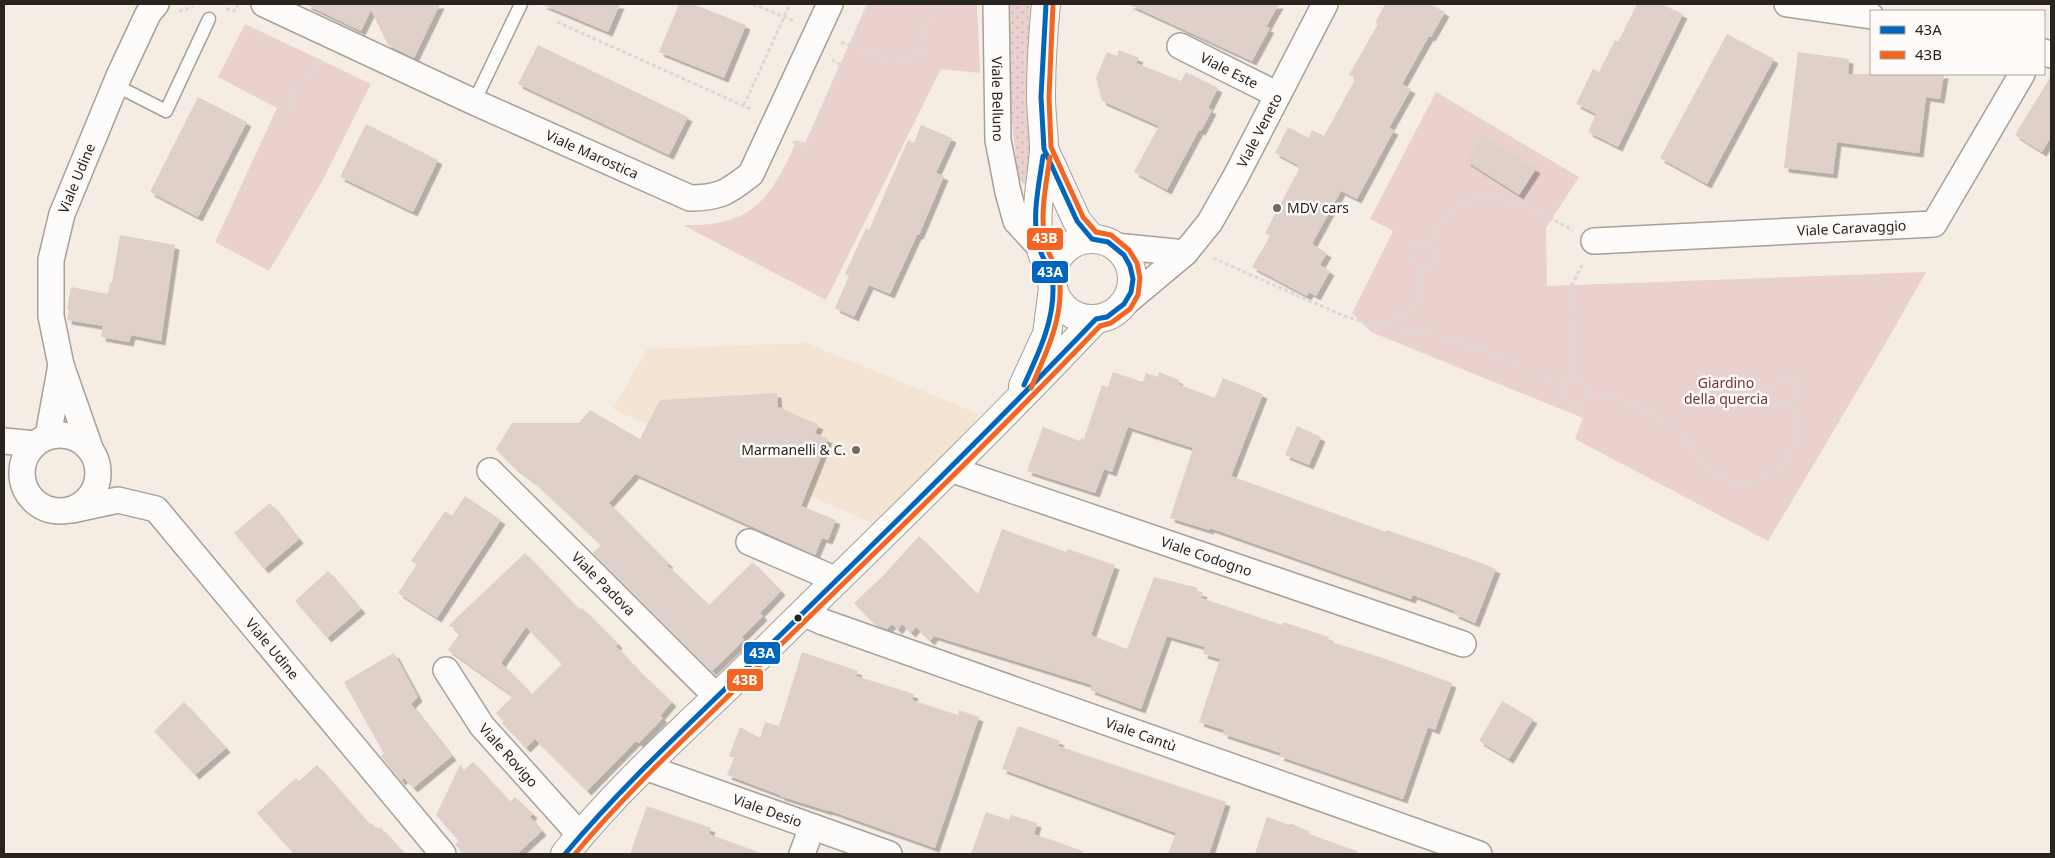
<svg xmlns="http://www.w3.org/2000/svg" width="2055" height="858" font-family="'Noto Sans',sans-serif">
  <defs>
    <pattern id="grass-dots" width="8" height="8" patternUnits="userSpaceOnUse" patternTransform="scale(1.25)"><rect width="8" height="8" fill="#ebd1cd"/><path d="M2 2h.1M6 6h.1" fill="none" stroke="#cab3b0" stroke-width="1.8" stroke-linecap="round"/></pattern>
    <filter id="shadow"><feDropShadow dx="4.5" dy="4.5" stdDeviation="0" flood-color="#0004"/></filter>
  </defs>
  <rect width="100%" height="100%" fill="#f5ece3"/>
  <polygon fill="#f4e4d4" points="807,343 979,414 964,440 879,526 613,409 647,349"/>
  <polygon fill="url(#grass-dots)" points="1007,4 1030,4 1028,68 1033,192 1018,178 1010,101"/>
  <g fill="#ebd1cd">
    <path d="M867 4H977L980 73 941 69 826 300 683 225C752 227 771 199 797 140L805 143Z"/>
    <polygon points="245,24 371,84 324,178 269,271 215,242 277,108 218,77"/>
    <polygon points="1436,92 1579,177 1546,228 1547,286 1926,272 1884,346 1768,541 1575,439 1583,418 1371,332 1352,313 1393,231 1370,219"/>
  </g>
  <g fill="#dfd0c9" fill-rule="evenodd" filter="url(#shadow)">
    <polygon points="305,4 440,4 414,58 388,45 371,10 361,31"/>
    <polygon points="541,4 620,4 608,32"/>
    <polygon points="679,4 693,4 746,25 724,78 659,52"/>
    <polygon points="1128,4 1279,4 1266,27 1270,28 1252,61"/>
    <polygon points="1385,4 1430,4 1445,12 1431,37 1429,36 1402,84 1411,89 1389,128 1394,130 1357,199 1341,191 1312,244 1327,253 1320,265 1330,271 1316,296 1309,292 1307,296 1252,267 1270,236 1265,233 1299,169 1297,168 1298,165 1275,153 1288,127 1309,138 1312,130 1324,136 1356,78 1349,75 1378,24 1375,23"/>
    <polygon points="1637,4 1661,4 1683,14 1618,147 1588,132 1596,114 1576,104 1593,69 1599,72 1615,40 1618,42"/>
    <polygon points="1727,34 1774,59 1707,184 1660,158"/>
    <polygon points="538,45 688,117 669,155 518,84"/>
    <polygon points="1119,50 1139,58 1136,63 1181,81 1186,72 1218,88 1208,108 1212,110 1201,131 1199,130 1167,190 1134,172 1159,126 1102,101 1096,78 1107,52 1117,56"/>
    <polygon points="1798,52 1849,59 1848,74 1944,74 1940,99 1926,97 1919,153 1837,142 1833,174 1784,168"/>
    <polygon points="2051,76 2051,137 2042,152 2015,135"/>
    <polygon points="198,97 247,122 198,217 150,192"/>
    <polygon points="366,124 438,160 413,212 340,177"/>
    <polygon points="921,125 952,138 936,173 944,176 919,235 917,235 890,294 869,285 854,317 835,308 849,276 845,274 866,228 869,230 908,140 914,143"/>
    <polygon points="1483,135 1536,169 1519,195 1466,161"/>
    <polygon points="120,235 175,245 161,341 131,335 129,342 101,337 103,326 67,320 69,309 67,309 71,287 108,294 110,282 112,283"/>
    <polygon points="1113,372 1143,382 1146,373 1158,377 1159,372 1179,380 1178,384 1215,398 1223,378 1263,394 1231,476 1386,532 1386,530 1468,558 1496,569 1475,623 1454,614 1455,611 1413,595 1411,599 1210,528 1209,530 1170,518 1193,448 1128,427 1112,472 1104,469 1095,493 1027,471 1043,427 1080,441 1081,438 1084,439 1102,385 1108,387"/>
    <polygon points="777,393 778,407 819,425 815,433 828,439 801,506 836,520 828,540 822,538 815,555 635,474 609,503 669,564 667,565 709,605 753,562 781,591 760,613 763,616 742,637 744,640 712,671 593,553 601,545 533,481 514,467 496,449 512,423 579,423 590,410 640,439 660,400"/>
    <polygon points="1297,426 1321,437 1309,465 1285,455"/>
    <polygon points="465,496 501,520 437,618 398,593 417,564 411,561 445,511 452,516"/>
    <polygon points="270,503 299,539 264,569 234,533"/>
    <polygon points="1002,529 1066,552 1068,549 1115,565 1091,635 1127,649 1154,577 1198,588 1197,591 1203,593 1201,598 1282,625 1283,622 1329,637 1328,641 1383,658 1452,683 1435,730 1428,727 1403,799 1279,756 1281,753 1223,734 1224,730 1199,722 1220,659 1203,654 1205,647 1167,636 1141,709 1090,690 1092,685 934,636 930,641 916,627 911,633 902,624 898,630 892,624 887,629 877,626 854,603 884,575 919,536 978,595"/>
    <path d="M525 553 580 610 582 608 618 644 616 646 636 668 672 702 660 716 663 718 639 743 636 741 587 791 535 739 526 748 502 723 504 721 496 713 513 696 448 650 460 633 449 625ZM526 627 562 664 532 694 501 663Z"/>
    <polygon points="328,571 361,609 327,638 295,601"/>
    <polygon points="802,652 858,671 856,676 914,694 912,700 958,715 959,710 979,717 935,848 828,810 828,811 780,796 780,795 727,775 734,758 729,756 740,727 760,738 765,722 779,726"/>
    <polygon points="394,653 418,697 411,704 452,756 413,788 404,778 401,781 381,756 384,754 344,682"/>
    <polygon points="1502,701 1533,719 1509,759 1479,741"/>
    <polygon points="184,702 226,748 195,775 154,731"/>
    <polygon points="1018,726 1060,741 1058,746 1226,802 1209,854 1168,854 1176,833 1002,769"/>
    <polygon points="473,762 510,802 515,797 533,814 530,817 542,831 517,854 466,854 455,845 459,841 436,815 460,765 464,770"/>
    <polygon points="317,765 370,825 372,823 377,830 380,827 405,854 294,854 257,813 296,778 299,781"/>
    <polygon points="647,806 711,828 709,834 758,852 758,854 630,854"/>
    <polygon points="986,812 1009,820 1011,815 1037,823 1034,834 1083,851 1083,854 971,854"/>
    <polygon points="1267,817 1289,825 1290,823 1310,832 1309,834 1357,851 1357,854 1255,854"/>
  </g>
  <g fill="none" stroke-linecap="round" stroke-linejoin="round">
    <defs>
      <g id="service">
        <polyline points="115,85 166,111 209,19"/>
        <polyline points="474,102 521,4"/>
      </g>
      <g id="minor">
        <path id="s1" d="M264 4 474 102 690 198C720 198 728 192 751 174L830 4"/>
        <path id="s2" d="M996 4 998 140 1008 192 1016 221 1039 246"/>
        <polyline points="1787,4 1871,16"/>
        <path id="s3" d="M1180 46 1278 95"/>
        <polyline points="2044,52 2051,55"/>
        <path id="s4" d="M1594 241 1934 224 2022 74"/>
        <polyline points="1115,246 1185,253 1124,304"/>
        <path id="s5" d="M1185 253 1210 222 1236 176 1325 4"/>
        <path id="s6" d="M61 365 51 316V260L62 214 119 76 148 14 156 4"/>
        <circle cx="60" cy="473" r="38"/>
        <polyline points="48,436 61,365 90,448"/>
        <polyline points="4,441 35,444"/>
        <path id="s7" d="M950 469 1463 644"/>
        <path id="s8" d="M490 471 717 697"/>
        <path id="s9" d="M72 510 118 500 156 509 443 854"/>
        <polyline points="749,542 837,580"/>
        <path id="s10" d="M803 613 823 622 1479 854"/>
        <path id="s11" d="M446 670 482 726 580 835"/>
        <path id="s12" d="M645 767 889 854"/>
        <polyline points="802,854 812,827"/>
      </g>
      <g id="secondary">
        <path d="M1046 4C1043 34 1041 65 1041 96 1041 114 1044 132 1044 149 1041 197 1027 231 1052 276"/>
        <polyline points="1044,149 1077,221 1092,239"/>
        <circle cx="1092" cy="279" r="40"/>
        <polyline points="1023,386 1047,334 1053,288"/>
        <path d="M565 854C620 785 688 726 750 665 867 550 984 438 1096 319"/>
      </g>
    </defs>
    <use href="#service" stroke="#a7a09a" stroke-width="15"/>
    <use href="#minor" stroke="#a7a09a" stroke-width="28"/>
    <use href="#secondary" stroke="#a7a09a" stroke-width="30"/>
    <g stroke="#dcd8d6" stroke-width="3" stroke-dasharray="4 2.5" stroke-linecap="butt">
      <polyline points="753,4 794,21"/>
      <polyline points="226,9 234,11 238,5"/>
      <polyline points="179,11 193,7"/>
      <polyline points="557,22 753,110"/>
      <polyline points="841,42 893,60 910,58 922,49 932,4"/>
      <polyline points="850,46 869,4"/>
      <polyline points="744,105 790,4"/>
      <path d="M289 141C282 92 297 96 320 59"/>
      <polyline points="793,142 806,147 841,65 832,60"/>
      <circle cx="1422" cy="255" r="14"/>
      <path d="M1429 244C1438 232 1446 216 1458 208 1494 182 1541 214 1573 230"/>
      <path d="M1213 258 1344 316C1377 326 1411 330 1445 338 1486 348 1524 368 1561 387"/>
      <path d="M1373 322C1407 322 1424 302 1423 269"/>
      <circle cx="1574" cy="390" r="13"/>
      <circle cx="1786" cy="390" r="13"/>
      <polyline points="1573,377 1572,285 1583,263"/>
      <path d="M1587 394C1628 396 1660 412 1687 443 1698 456 1706 471 1722 478 1755 493 1794 467 1797 432 1798 421 1794 412 1791 402"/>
    </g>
    <use href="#service" stroke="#fefcfb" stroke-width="12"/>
    <use href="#minor" stroke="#fefcfb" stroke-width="25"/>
    <use href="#secondary" stroke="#fefcfb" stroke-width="28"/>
    <defs>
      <g id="bus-1">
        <path d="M1024 385C1038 354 1054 322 1053 287 1053 272 1043 261 1039 247 1031 218 1039 185 1043 156"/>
        <path d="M565 854C626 781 696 718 764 651 876 542 988 432 1096 319L1107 317 1124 304 1131 292 1133 279 1130 266 1124 255 1108 242 1092 239 1077 221 1044 149 1041 97 1046 4"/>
      </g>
      <g id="bus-2">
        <path d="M1031 388C1045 355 1062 322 1060 285 1060 270 1050 259 1046 245 1039 217 1046 185 1050 157"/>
        <path d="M575 854C633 784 701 724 765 660 878 550 991 440 1100 326L1111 323 1130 309 1138 295 1140 278 1137 263 1129 250 1111 235 1096 232 1083 217 1051 147 1049 97 1053 4"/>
      </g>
    </defs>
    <use href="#bus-1" stroke="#fefbf8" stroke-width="9"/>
    <use href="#bus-2" stroke="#fefbf8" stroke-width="9"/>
    <use href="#bus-1" stroke="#0065bd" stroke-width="5"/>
    <use href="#bus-2" stroke="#f26522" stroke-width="5"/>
  </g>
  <g fill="#716a63" stroke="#fefbf8" stroke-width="2">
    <circle cx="1277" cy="208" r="5"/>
    <circle cx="856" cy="450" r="5"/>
  </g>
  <circle fill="#2a241e" stroke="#fefbf8" stroke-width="2" cx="798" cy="618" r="4.5"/>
  <g text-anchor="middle" stroke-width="5" stroke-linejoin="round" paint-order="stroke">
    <g font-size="14" fill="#2a241e" stroke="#fefbf8">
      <text dy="5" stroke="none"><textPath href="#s3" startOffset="55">Viale Este</textPath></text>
      <text dy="5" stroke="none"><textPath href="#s2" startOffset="95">Viale Belluno</textPath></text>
      <text dy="5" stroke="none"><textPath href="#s5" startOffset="144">Viale Veneto</textPath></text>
      <text dy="5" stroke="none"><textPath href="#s1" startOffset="361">Viale Marostica</textPath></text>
      <text dy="5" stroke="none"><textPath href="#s6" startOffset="192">Viale Udine</textPath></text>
      <text dy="5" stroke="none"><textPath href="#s4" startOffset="258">Viale Caravaggio</textPath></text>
      <text dy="5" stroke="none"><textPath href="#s7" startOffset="271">Viale Codogno</textPath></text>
      <text dy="5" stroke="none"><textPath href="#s8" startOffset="160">Viale Padova</textPath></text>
      <text dy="5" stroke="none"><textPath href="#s9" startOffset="268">Viale Udine</textPath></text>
      <text dy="5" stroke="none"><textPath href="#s10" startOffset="359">Viale Cantù</textPath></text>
      <text dy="5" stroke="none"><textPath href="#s11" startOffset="106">Viale Rovigo</textPath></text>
      <text dy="5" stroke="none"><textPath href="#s12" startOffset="130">Viale Desio</textPath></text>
    </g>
    <g font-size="14" fill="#2a241e" stroke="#fefbf8" text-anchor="start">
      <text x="1287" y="213">MDV cars</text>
      <text x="846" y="455" text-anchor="end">Marmanelli &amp; C.</text>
    </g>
    <g font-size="14" fill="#763134" stroke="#fefbf8">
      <text x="1726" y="388">Giardino<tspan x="1726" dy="16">della quercia</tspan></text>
    </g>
  </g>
  <g stroke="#fefbf8" stroke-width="2">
    <rect x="1026" y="227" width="38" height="24" rx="5" fill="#f26522"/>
    <rect x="1031" y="260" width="38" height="24" rx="5" fill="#0065bd"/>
    <rect x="743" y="641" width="38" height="24" rx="5" fill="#0065bd"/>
    <rect x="726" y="668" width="38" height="24" rx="5" fill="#f26522"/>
  </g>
  <g font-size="14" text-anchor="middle" font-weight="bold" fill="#fff">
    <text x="1045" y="243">43B</text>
    <text x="1050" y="277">43A</text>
    <text x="762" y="658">43A</text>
    <text x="745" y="685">43B</text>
  </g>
  <rect width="2055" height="858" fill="none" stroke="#2a241e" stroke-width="10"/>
  <rect x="1870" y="10" width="175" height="65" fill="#fefbf8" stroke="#a9a5a1"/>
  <rect x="1880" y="26" width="25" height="8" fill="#0065bd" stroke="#a9a5a1"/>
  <text x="1915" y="35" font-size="15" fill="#2a241e">43A</text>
  <rect x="1880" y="51" width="25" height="8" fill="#f26522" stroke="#a9a5a1"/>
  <text x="1915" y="60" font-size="15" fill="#2a241e">43B</text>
</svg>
